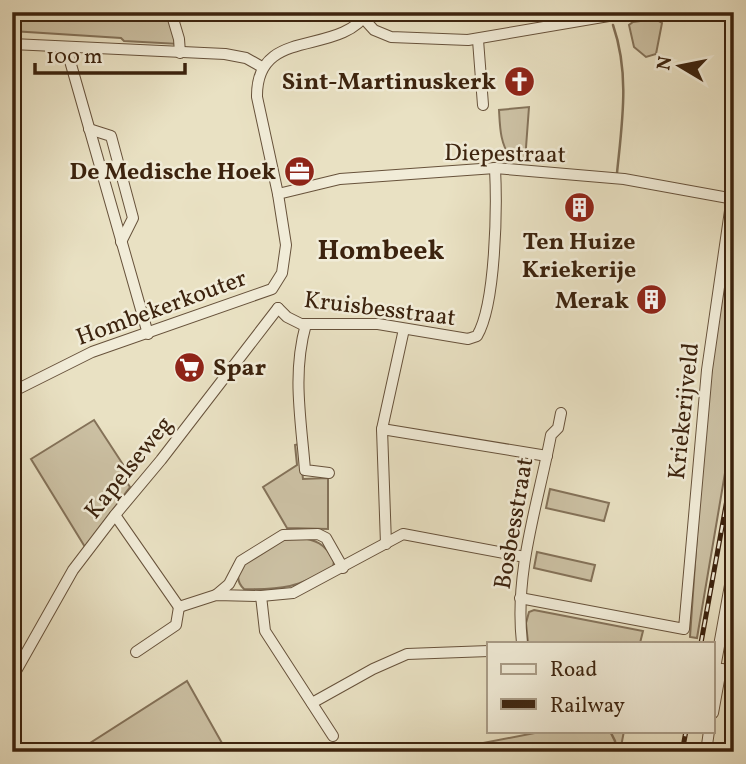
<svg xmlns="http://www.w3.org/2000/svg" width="746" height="764" font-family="Vollkorn,serif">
  <rect width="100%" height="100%" fill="#e9e1c3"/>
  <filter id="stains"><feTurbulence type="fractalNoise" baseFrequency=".00286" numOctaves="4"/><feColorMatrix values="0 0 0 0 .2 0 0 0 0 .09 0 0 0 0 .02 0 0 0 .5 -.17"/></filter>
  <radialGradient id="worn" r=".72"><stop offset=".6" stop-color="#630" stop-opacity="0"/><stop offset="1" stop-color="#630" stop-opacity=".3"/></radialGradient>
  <g fill="#ccc1a4" stroke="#847259" stroke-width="2">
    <polygon points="12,12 169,12 179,44 124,41 121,38 12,31"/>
    <polygon points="655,19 662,23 656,54 646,57 634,47 629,25 633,22"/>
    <path d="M529 107 525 161 511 158C500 144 500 127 499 110Z"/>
    <polygon points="734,222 734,420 697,638 690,637 703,446 714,348"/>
    <polygon points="94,420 126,469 121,474 130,487 85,547 31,459"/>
    <polygon points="299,444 303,479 328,478 328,529 287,528 263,487 297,465 295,445"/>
    <polygon points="550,489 609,503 604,521 546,508"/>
    <path d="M297 537C316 540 325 543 334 561L333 568C297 587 284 590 244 589 220 566 277 538 297 537Z"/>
    <polygon points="537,552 595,565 591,581 534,568"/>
    <polygon points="534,610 643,631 640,643 528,643 526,623 529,612"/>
    <polygon points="187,681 227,752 76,752"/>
    <polygon points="545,731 624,731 620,752 442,751"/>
  </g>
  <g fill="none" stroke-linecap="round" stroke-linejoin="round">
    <g stroke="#806e55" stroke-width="2.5">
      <path d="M613 25C630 74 622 123 617 173"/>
      <polyline points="610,731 615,741 616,752"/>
    </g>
    <defs>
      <g id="minor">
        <polyline points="171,12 179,39 180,53"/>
        <polyline points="364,19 374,30 391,37 468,40 632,12"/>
        <polyline points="478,40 483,105"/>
        <polyline points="12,44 225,54 246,58 262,67"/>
        <polyline points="66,47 148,334"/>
        <polyline points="89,129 111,136 133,218 121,242"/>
        <polyline points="278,194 340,179 495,168 624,179 734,199"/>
        <path d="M278 308 287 317 301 324H378L468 339 477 336C496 304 497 207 495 168"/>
        <path d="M306 324C292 374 301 419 305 470L329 473"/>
        <path d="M12 392 92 352 272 289 282 273 286 245 278 194 257 97C256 25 338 58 368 12"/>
        <polyline points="382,429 547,456"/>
        <polyline points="115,515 179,607 216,595 261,596 293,593 403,534 525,557"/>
        <polyline points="386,544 382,429 404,329"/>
        <polyline points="734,563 715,668 734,671"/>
        <polyline points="216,595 229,584 241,561 283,535 318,534 326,538 343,568"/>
        <polyline points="261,596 265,631 333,736"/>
        <polyline points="520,598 684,629 707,370 734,183"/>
        <path d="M522 643C514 572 538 504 551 435L558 428 561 413"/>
        <polyline points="136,652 176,625 179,607"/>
        <polyline points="12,678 73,570 115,515 161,460 278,308"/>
        <polyline points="312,703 373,669 407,654 489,651"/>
        <polyline points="713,713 721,669"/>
        <polyline points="706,752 709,731"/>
      </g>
    </defs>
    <use href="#minor" stroke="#67523b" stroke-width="12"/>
    <use href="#minor" stroke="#f1ecd8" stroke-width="10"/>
    <defs>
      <g id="rail">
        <polyline points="701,643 734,461"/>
        <polyline points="682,752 686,731"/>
      </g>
    </defs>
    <use href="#rail" stroke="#3c230e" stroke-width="5"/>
    <use href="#rail" stroke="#f1ecd8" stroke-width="2.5" stroke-dasharray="8" stroke-linecap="butt"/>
  </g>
  <defs>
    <symbol id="church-disc" viewBox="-11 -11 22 22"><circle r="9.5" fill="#8f2418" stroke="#f1ecd8"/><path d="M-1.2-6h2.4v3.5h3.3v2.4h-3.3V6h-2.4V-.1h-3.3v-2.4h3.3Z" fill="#fff"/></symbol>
    <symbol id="office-disc" viewBox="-11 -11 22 22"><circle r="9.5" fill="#8f2418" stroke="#f1ecd8"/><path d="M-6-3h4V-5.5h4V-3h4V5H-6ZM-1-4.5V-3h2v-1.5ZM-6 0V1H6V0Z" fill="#fff"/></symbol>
    <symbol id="building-disc" viewBox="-11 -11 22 22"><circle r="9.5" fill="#8f2418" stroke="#f1ecd8"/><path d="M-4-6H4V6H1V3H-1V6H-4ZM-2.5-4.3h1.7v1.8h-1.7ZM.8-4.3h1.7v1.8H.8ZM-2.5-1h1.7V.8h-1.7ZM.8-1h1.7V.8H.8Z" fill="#fff"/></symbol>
    <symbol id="supermarket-disc" viewBox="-11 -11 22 22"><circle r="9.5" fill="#8f2418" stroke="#f1ecd8"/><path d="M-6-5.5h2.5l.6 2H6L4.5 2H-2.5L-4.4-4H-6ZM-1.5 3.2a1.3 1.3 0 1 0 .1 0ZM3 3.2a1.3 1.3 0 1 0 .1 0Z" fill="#fff"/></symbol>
  </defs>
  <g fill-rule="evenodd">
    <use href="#church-disc" x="502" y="64" width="35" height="35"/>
    <use href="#office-disc" x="282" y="154" width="35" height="35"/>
    <use href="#building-disc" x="562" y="190" width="35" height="35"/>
    <use href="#building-disc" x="634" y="282" width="35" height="35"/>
    <use href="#supermarket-disc" x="172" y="350" width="35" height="35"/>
  </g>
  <g text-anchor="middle" stroke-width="5" stroke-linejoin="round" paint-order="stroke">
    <g font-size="24" font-weight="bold" fill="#3c230e" stroke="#f1ecd8" text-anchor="end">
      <text x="496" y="89">Sint-Martinuskerk</text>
      <text x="276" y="179">De Medische Hoek</text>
      <text x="579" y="249" text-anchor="middle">Ten Huize<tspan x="579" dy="28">Kriekerije</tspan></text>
      <text x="629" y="308">Merak</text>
      <text x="213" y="375" text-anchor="start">Spar</text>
    </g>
    <g font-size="24" fill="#3c230e" stroke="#f1ecd8">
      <text transform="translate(505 153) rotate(1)" y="8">Diepestraat</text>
      <text transform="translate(161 307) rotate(-20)" y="8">Hombekerkouter</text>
      <text transform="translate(380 308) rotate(7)" y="8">Kruisbesstraat</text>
      <text transform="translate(683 411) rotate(-84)" y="8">Kriekerijveld</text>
      <text transform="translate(128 467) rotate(-51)" y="8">Kapelseweg</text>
      <text transform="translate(513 523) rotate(-80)" y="8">Bosbesstraat</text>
    </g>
    <g font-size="28" font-weight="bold" fill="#3c230e" stroke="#f1ecd8">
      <text x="381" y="259">Hombeek</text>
    </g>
  </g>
  <rect width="746" height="764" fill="none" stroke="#e9e1c3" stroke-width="42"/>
  <rect x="14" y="14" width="718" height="736" fill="none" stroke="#3c230e" stroke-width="3.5"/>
  <rect x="21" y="21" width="704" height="722" fill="none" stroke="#3c230e" stroke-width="2"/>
  <rect x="487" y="642" width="228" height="91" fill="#f1ecd8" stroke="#a99c87" stroke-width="2"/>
  <rect x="501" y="664" width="35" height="10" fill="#f1ecd8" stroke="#a99c87" stroke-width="2"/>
  <text x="550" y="676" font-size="21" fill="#3c230e">Road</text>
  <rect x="501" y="699" width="35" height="10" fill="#3c230e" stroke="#a99c87" stroke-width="2"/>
  <text x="550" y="712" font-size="21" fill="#3c230e">Railway</text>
  <g transform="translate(680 66) rotate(280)" stroke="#f1ecd8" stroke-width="5" paint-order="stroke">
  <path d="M0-5L12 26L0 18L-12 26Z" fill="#3c230e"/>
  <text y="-10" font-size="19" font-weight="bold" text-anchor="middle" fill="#3c230e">N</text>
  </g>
  <path d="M35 63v10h150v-10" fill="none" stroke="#3c230e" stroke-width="3.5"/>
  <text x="46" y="63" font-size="21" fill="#3c230e" stroke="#f1ecd8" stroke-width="5" paint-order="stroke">100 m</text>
  <rect width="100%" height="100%" filter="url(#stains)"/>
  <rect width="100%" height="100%" fill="url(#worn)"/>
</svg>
